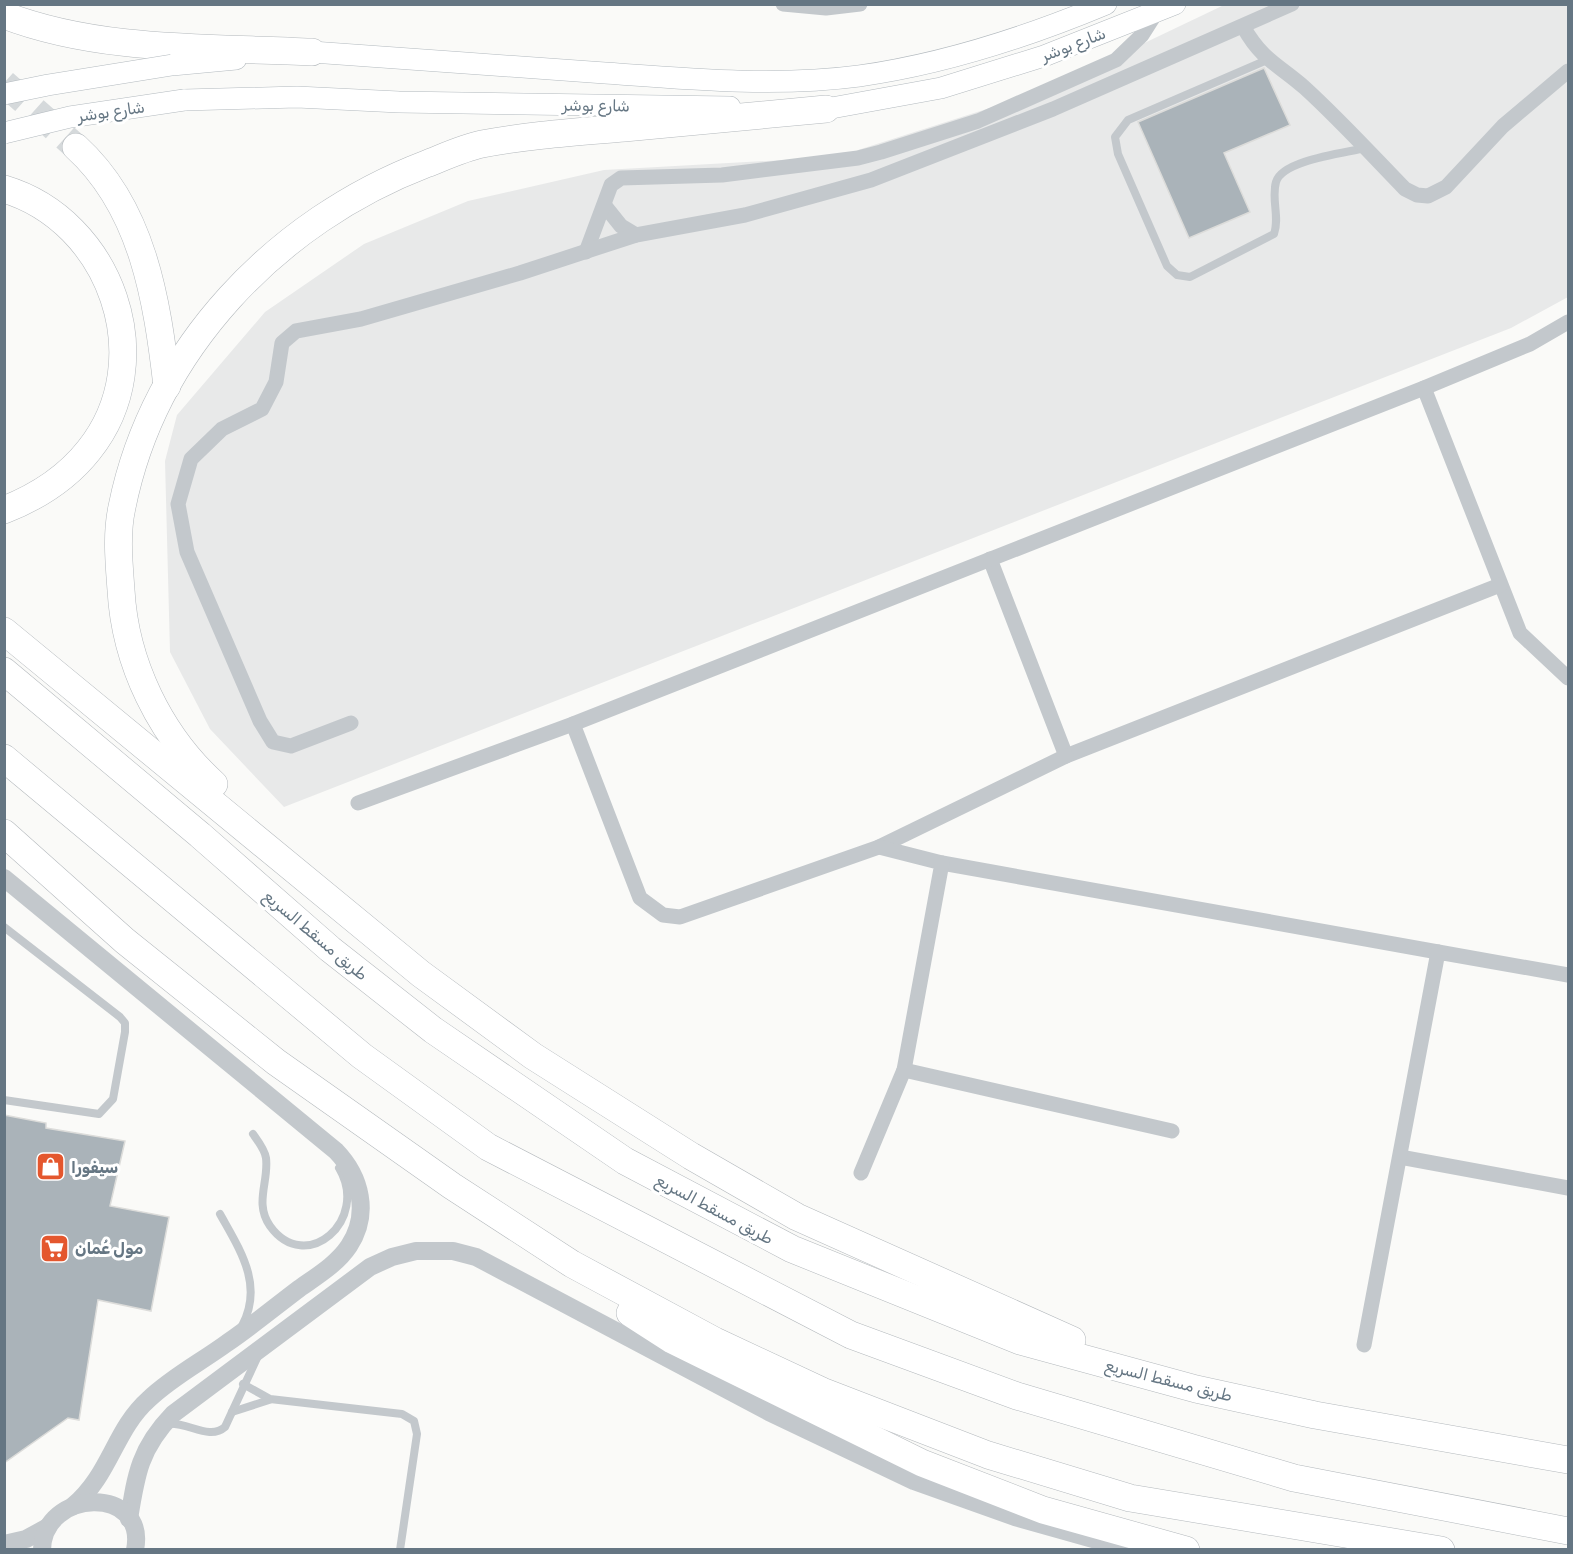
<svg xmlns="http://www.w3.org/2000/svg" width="1573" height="1554" font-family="Rubik,'Noto Sans Arabic',sans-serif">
  <rect width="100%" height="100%" fill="#fafaf8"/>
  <polygon fill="#e8e9e9" points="1224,5 1568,5 1568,297 1511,328 284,807 210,729 170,652 165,461 177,415 265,312 364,244 468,201 604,170 836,157 1046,90"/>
  <g fill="#aab3b9" stroke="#dcdcda" stroke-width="1.5">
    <polygon points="1264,68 1290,125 1224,153 1250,212 1189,238 1138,122"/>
    <polygon points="4,1115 46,1123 46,1128 125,1141 110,1206 169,1217 151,1311 98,1300 79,1420 68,1418 4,1463"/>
  </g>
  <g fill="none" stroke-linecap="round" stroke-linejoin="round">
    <polyline stroke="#d5d9db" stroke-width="27" stroke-dasharray="27 14" stroke-linecap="butt" points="4,83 76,147"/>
    <defs>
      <g id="secondary">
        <path d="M297 53 312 52C410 59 507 66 605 73 688 79 776 87 859 76 944 64 1027 37 1106 4"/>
        <polyline points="172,65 236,59"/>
        <polyline points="184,100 297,97 399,102 730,107"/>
        <polyline points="812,108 826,109 941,88 1044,56 1175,4"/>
      </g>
      <g id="motorway">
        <path d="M4 15C100 52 211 47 312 52"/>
        <path d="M76 147C143 208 157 300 167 386"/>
        <path d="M4 189C111 221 161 360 89 450 67 478 37 497 4 510"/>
        <polyline points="4,631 421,974 533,1056 691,1156 797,1217 1072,1340"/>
        <polyline points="4,671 200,835 330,949 433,1030 625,1161 792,1249 1020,1341 1196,1389 1315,1415 1568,1460"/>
        <polyline points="4,758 362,1056 488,1147 851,1335 1017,1396 1294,1478 1568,1531"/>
        <path d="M214 784C160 735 125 663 121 590 119 563 116 534 122 507 154 348 277 221 426 164 444 157 463 148 482 144 529 135 577 132 624 128 692 121 759 115 826 109"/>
        <polyline points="4,833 125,941 276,1062 452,1186 572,1264 715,1341 822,1391 988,1455 1130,1498 1441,1550"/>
        <polyline points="630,1313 672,1340 922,1463 1043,1510 1186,1550"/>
      </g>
    </defs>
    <use href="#secondary" stroke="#b3babf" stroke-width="22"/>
    <use href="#motorway" stroke="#b4b9bd" stroke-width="28"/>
    <g stroke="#c3c8cc" stroke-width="8">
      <path d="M1267 60 1128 120 1115 137 1118 154 1167 266 1177 275 1190 277 1274 234C1280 217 1271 199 1276 182 1282 160 1345 153 1365 148"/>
      <polyline points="4,927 120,1017 125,1023 125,1032 113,1099 99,1114 4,1100"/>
      <path d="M253 1134C258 1141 265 1150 266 1158 269 1182 254 1203 270 1226 306 1276 370 1220 339 1168"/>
      <path d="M220 1214C240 1250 264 1285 242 1326"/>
      <polyline points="243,1384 270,1399 402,1414 414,1421 417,1434 400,1550"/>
      <polyline points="232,1412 269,1400"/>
      <path d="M167 1424C187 1421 209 1441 225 1427L257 1358"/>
    </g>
    <g stroke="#c3c8cc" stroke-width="15">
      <polyline points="783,4 826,8 860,4"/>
      <path d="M1244 28C1262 60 1279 65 1305 88 1340 120 1372 155 1405 189L1417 195 1428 196 1446 187 1503 126 1568 71"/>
      <polyline points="605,206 621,226 636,235"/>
      <polyline points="586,252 611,185 621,178 722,175 858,158 881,152 978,121 1116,60 1142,35 1156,13"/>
      <polyline points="1424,388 1520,633 1568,678"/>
      <polyline points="990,559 1066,756 1500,585"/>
      <polyline points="351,723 291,746 273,742 260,721 187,552 178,504 191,459 222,429 262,409 276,382 282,343 296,331 361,319 520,273 636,235 745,215 871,180 1053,109 1292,4"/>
      <polyline points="573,724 640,898 663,915 680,917 879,847 1066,756"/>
      <polyline points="358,803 573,724 1424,388 1530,344 1568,322"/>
      <polyline points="942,863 1438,952"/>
      <polyline points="904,1070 1172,1131"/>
      <polyline points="1400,1157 1568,1188"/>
      <polyline points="861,1173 904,1070 942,863 879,847"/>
      <polyline points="1364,1345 1438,952 1568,975"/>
    </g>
    <g stroke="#c3c8cc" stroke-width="18">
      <path d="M4 878 336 1151C361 1177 370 1214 349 1246 337 1264 317 1276 300 1288 276 1306 252 1326 227 1343 201 1362 172 1377 149 1399 114 1430 111 1474 73 1506"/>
      <path d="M129 1519C136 1474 140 1448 173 1414L370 1267 392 1257 416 1251H453L476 1257 769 1412 914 1481 1015 1517 1132 1550"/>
      <polyline points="4,1544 26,1539 48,1527"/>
      <path d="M42 1550C43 1488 148 1485 135 1550"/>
    </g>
    <use href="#secondary" stroke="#fff" stroke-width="21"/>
    <use href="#motorway" stroke="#fff" stroke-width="27"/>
    <defs>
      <g id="secondary-bridge">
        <polyline points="4,94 48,85 172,65"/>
        <polyline points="4,133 70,117 184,100"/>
      </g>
    </defs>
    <use href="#secondary-bridge" stroke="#b3babf" stroke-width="22" stroke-linecap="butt"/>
    <use href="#secondary-bridge" stroke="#fff" stroke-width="21"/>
  </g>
  <defs>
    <symbol id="shop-square" viewBox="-11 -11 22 22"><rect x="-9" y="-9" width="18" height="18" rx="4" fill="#e4572e" stroke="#fff"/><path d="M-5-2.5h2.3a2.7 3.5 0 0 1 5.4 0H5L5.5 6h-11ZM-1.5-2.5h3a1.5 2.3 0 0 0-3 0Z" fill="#fff"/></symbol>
    <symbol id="supermarket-square" viewBox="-11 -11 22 22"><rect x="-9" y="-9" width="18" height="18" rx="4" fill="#e4572e" stroke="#fff"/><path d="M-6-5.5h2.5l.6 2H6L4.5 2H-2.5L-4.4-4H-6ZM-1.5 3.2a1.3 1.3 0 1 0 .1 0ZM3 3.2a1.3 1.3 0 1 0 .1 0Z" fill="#fff"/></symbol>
  </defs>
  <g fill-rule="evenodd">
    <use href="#shop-square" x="34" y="1150" width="33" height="33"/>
    <use href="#supermarket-square" x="38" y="1232" width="33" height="33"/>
  </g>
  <g text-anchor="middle" stroke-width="6" stroke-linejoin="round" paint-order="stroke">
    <g font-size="16" fill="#657683" stroke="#fff">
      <text transform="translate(1073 44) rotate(-21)" y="6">شارع بوشر</text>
      <text transform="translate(596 105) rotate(1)" y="6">شارع بوشر</text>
      <text transform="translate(111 111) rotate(-8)" y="6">شارع بوشر</text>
      <text transform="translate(316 935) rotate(40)" y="6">طريق مسقط السريع</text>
      <text transform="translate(715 1209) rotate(28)" y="6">طريق مسقط السريع</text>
      <text transform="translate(1169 1380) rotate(14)" y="6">طريق مسقط السريع</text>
    </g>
    <g font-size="16" font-weight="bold" fill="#657683" stroke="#fff" text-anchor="start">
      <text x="71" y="1173">سيفورا</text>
      <text x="75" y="1254">مول عُمان</text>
    </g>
  </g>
  <rect width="1573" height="1554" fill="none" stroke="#657683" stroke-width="12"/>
</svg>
